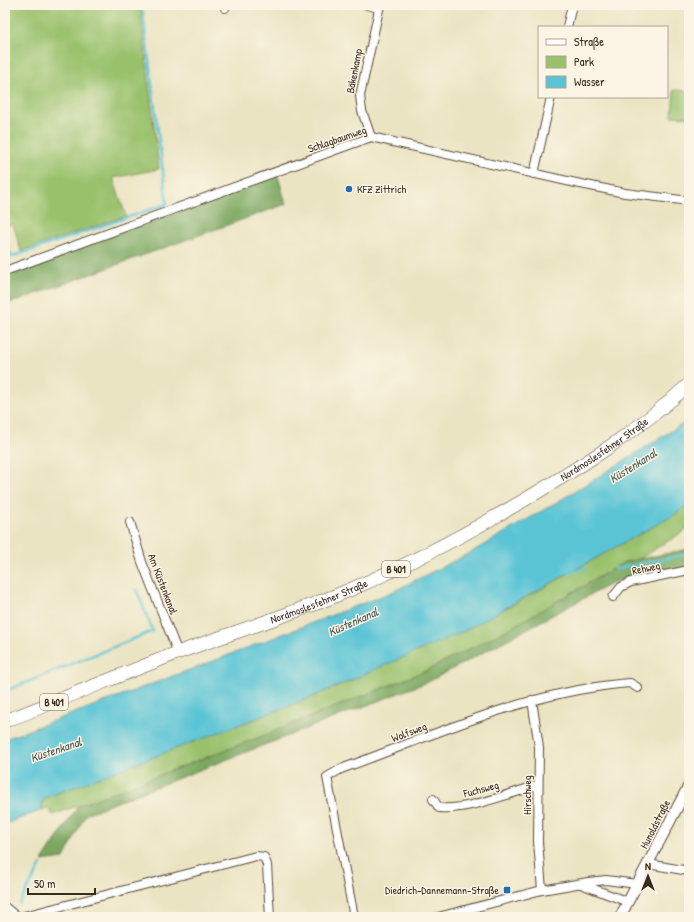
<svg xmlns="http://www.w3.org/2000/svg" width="694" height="922" font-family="'Patrick Hand',sans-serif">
  <rect width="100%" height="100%" fill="#fcf5e5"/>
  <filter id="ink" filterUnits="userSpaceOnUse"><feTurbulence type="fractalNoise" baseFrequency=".025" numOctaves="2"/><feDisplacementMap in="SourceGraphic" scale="8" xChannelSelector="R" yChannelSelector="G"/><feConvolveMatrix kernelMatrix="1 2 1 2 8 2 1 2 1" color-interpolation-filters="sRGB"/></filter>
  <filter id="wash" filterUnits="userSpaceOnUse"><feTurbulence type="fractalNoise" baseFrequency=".012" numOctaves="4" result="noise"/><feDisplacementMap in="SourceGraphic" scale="16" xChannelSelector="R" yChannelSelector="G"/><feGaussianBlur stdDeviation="0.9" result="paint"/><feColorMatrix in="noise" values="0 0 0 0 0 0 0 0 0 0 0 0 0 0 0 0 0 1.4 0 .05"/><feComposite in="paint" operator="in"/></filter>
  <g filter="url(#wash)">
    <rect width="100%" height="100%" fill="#ebe4c3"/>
    <g fill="#99c16c" stroke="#6a7645">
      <polygon points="5,5 140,5 159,169 113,178 126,216 21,251 13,224 5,227"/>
      <polygon points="674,90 689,91 689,117 672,116"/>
      <polygon points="5,235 11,254 5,256"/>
      <polygon points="689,505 689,528 639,559 625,562 507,630 428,670 260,737 53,815 48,808 42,810 42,803 45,798 511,606"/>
    </g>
    <g fill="#7aa760" stroke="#5a683f">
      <polygon points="278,176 286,204 5,305 5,274"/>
      <polygon points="689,549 689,566 618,580 430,681 86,814 64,858 42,861 78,806 260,737 428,670 507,630 625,562"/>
    </g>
    <polygon fill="#5ac4d5" stroke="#4a777a" points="689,420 689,505 674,515 464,631 310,698 45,798 42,803 42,810 5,824 5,739 216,660 392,592 470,553 564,498"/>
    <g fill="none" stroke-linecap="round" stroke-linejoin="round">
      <g stroke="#5ac4d5" stroke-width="2.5">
        <polyline points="5,259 167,204 142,5"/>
        <polyline points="614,569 689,554"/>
        <polyline points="568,572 586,569"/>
        <polyline points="5,691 153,631 136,589"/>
        <polyline points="19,904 41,865"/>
      </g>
    </g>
  </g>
  <g filter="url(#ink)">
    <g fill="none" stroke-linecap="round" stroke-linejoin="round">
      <defs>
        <g id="minor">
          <polyline points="225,5 225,8"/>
          <polyline points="367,5 379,8"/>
          <polyline points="567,27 572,5"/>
          <polyline points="371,137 362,111 360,96 380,5"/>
          <polyline points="534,174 551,97"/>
          <polyline points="5,271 371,137 576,183 625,193 689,201"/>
          <polyline points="130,522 142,562 178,653"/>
          <polyline points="613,597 621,587 631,582 689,570"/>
          <polyline points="532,700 539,747 538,842 542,890"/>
          <path d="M433 799 439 808C466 811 511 793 538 785"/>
          <polyline points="648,864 689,871"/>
          <polyline points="581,884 628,902"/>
          <polyline points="5,907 17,917"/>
          <polyline points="20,917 256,856 264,857 267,865 270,917"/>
          <path d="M354 917 327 777 341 769C432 736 521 694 619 684L630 683 638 688"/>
          <polyline points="438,917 542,890 588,882 606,880 637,884"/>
        </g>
        <polyline id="tertiary" points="620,917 689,785"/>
        <g id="primary">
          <path id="s1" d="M5 721C63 699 120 675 177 653 236 631 297 613 354 588 414 562 470 532 526 499 583 465 640 430 689 384"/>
        </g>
      </defs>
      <use href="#minor" stroke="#554637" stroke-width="10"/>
      <use href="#tertiary" stroke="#554637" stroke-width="12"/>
      <use href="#primary" stroke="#554637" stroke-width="14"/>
      <use href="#minor" stroke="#fff" stroke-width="8"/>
      <use href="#tertiary" stroke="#fff" stroke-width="10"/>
      <use href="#primary" stroke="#fff" stroke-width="13"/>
    </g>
  </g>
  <g fill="#1f6fb2" stroke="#fcf5e5" stroke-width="1.5">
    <circle cx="349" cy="189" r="4"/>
    <rect x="503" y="886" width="8" height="8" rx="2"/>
  </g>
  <g text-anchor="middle" stroke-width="3" stroke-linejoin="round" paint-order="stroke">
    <g fill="#fcf5e5" stroke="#75675a" stroke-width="1">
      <rect x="382" y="561" width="28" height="16" rx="3"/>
      <rect x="40" y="694" width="28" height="16" rx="3"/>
    </g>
    <g font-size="10" font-weight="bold" fill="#3b2a1e">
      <text x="396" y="573">B 401</text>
      <text x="54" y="706">B 401</text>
    </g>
    <g font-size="11" fill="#3b2a1e" stroke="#fcf5e5">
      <text transform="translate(354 71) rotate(-79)" y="4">Bäkenkamp</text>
      <text transform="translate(337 139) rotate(-19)" y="4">Schlagbaumweg</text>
      <text dy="4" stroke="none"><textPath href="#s1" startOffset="660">Nordmoslesfehner Straße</textPath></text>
      <text transform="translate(646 568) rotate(-12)" y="4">Rehweg</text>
      <text transform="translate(163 584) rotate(69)" y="4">Am Küstenkanal</text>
      <text dy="4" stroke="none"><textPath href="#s1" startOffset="336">Nordmoslesfehner Straße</textPath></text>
      <text transform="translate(409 732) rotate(-21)" y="4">Wolfsweg</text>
      <text transform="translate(481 789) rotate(-15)" y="4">Fuchsweg</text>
      <text transform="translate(527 795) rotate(-90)" y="4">Hirschweg</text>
      <text transform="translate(655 824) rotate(-63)" y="4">Hunoldstraße</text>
    </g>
    <g font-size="11" fill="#3b2a1e" stroke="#fcf5e5" text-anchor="start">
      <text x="357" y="193">KFZ Zittrich</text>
      <text x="499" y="894" text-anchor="end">Diedrich-Dannemann-Straße</text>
    </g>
    <g font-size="12" font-style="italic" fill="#445855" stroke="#fcf5e5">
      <text transform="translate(633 466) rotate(-32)" y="4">Küstenkanal</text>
      <text transform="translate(353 622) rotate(-24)" y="4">Küstenkanal</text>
      <text transform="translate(56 750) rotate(-19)" y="4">Küstenkanal</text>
    </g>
  </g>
  <rect width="694" height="922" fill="none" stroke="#fcf5e5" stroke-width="20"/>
  <rect x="538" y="26" width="130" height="72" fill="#fcf5e5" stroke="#afa495"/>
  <rect x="546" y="39" width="20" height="6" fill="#ffffff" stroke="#afa495"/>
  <text x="574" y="46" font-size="12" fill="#3b2a1e">Straße</text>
  <rect x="546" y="56" width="20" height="12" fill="#99c16c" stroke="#afa495"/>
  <text x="574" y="66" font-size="12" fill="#3b2a1e">Park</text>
  <rect x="546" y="76" width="20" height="12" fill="#5ac4d5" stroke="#afa495"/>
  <text x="574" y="86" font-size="12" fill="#3b2a1e">Wasser</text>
  <g transform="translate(648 876)" stroke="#fcf5e5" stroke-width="3" paint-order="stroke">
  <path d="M0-3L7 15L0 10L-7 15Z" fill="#3b2a1e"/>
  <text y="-6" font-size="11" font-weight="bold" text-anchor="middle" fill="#3b2a1e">N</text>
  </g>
  <path d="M28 888v6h67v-6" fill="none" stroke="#3b2a1e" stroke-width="2"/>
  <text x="34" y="888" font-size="12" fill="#3b2a1e" stroke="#fcf5e5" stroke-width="3" paint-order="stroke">50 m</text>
</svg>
